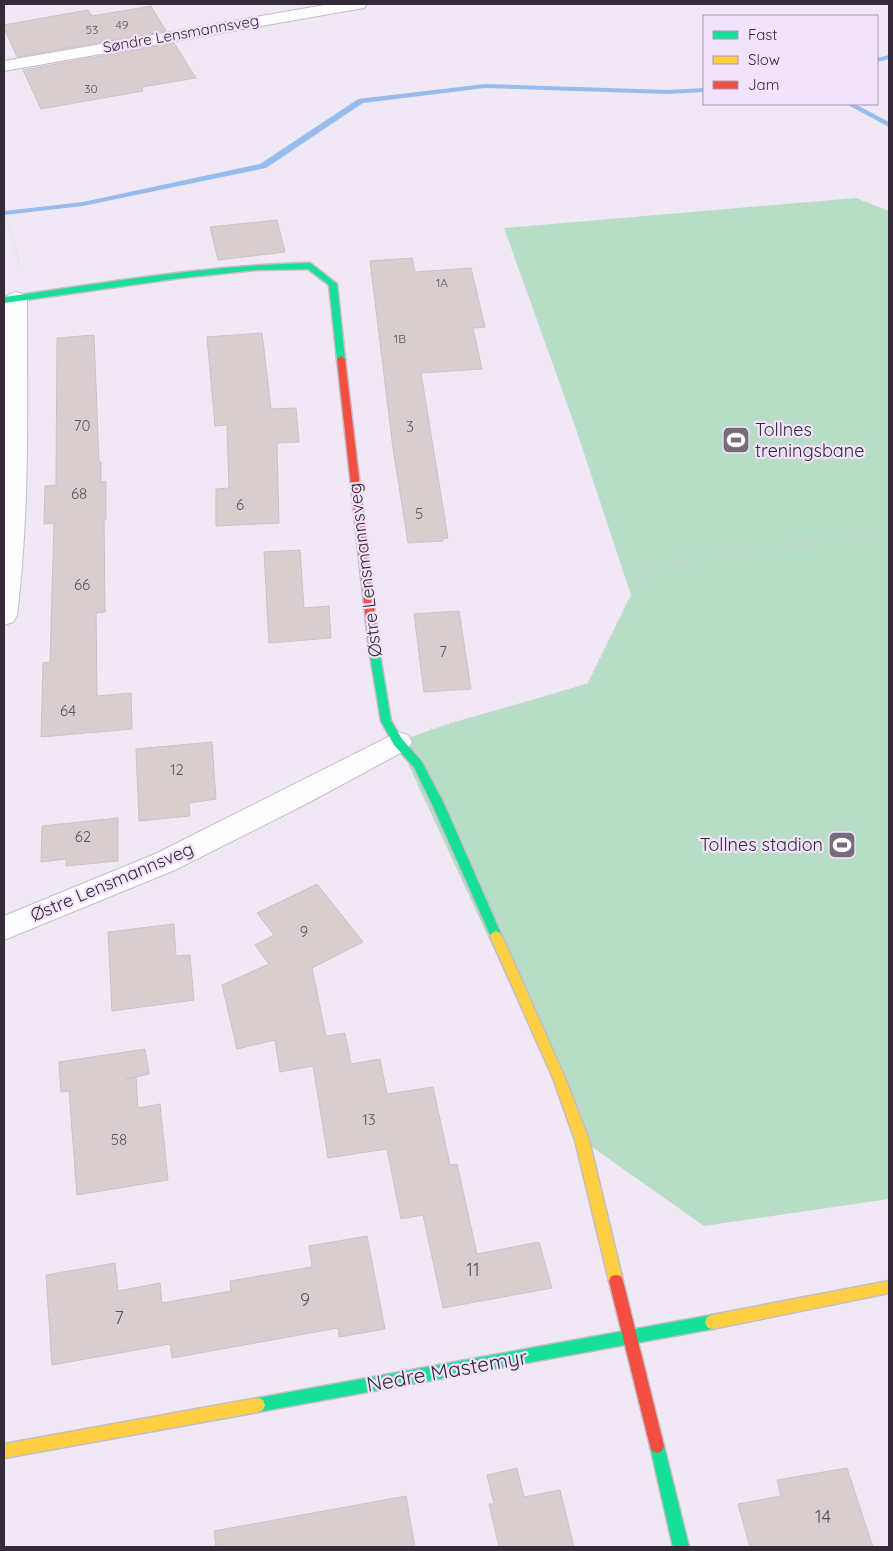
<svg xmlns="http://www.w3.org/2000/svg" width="893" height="1551" font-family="Quicksand,sans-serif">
  <rect width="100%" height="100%" fill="#f1e8f5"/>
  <path fill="#b8ddc6" d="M856 198 889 211V1199L704 1226 582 1140 398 742C460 717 525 704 588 683L631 595 576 429 504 228Z"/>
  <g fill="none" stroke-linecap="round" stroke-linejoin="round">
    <g fill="#96bcee" fill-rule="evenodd">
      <polygon points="889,55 889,59 877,62 877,58"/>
      <polygon points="485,84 668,90 704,88 704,92 668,94 485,88 363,103 266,168 83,206 4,215 4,211 83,202 260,164 358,99"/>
      <polygon points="846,104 855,104 889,122 889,127"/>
    </g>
  </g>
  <g fill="#d8ced0" stroke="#ccc1c4">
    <polygon points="151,6 166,31 17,57 4,28 4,25 88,10 92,16"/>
    <polygon points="174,43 196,78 142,87 143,91 41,109 23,70"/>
    <polygon points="277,220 285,252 218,260 210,227"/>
    <polygon points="412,258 415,272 471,268 485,327 473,328 482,369 421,373 448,538 442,539 443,541 408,543 393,448 370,261"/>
    <polygon points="262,333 271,409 296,408 299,442 277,443 279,523 216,526 216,489 229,488 227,425 215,426 207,337"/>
    <polygon points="94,335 99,462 101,462 101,482 106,481 106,519 104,519 105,612 96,613 97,696 131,693 132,729 41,737 43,663 50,662 54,523 44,524 45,486 56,485 57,338"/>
    <polygon points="300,550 304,608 329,606 331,638 269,643 264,552"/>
    <polygon points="459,611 471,689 424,692 414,614"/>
    <polygon points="212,742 216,799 189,803 190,816 139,821 136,749"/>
    <polygon points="118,818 118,861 66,866 66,859 41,862 42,826"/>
    <polygon points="317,884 363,942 312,968 326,1036 345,1033 351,1064 380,1059 387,1094 433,1087 450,1165 457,1164 477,1254 539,1242 552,1288 443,1308 423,1215 401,1219 387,1149 328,1158 313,1066 280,1072 275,1040 237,1049 222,985 269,964 255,945 274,935 257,913"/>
    <polygon points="174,924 176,956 190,955 194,1000 112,1011 108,932"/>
    <polygon points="145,1049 149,1074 126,1079 136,1077 138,1108 160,1104 168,1180 77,1195 69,1091 61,1092 59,1062"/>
    <polygon points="367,1236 385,1329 339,1337 338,1328 172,1358 170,1344 52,1365 46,1275 115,1263 118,1291 160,1283 162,1303 231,1291 230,1281 312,1267 309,1246"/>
    <polygon points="517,1468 524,1497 560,1490 574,1547 499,1547 489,1504 494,1504 487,1475"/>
    <polygon points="847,1468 873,1547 750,1547 738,1504 781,1496 777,1480"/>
    <polygon points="406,1496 415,1547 216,1547 214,1531"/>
  </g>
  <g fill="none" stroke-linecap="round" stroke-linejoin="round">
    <defs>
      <g id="street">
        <polygon points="330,4 367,4 364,8 358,9 4,71 4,61"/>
        <path d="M16 292 23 294 27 298C27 404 30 511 17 616L13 622 4 625 5 298 9 294Z"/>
        <polygon points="398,732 408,735 412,742 408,749 306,804 175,870 4,940 4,916 155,854"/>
      </g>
      <g id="fast">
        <path d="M310 263 337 284 345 359 344 361H338L337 359 329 285 308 269 256 270 180 278 4 303V297C106 283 207 265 310 263Z"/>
        <polygon points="374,645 379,649 391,721 402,739 422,762 444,804 502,936 500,939 492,939 432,804 414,767 394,745 381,721 369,649"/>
        <polygon points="712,1315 717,1317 719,1322 717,1327 712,1329 258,1412 253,1410 251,1405 253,1400 258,1398"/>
        <polygon points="657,1439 662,1441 664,1446 689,1547 673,1547 650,1446 652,1441"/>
      </g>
      <g id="slow">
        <polygon points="496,931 500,933 502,936 565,1078 589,1140 623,1281 621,1286 616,1287 611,1286 609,1281 575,1140 553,1078 490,936 492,933"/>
        <polygon points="889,1281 889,1293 712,1329 707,1327 705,1322 707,1317 712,1315"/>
        <polygon points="258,1398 263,1400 265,1405 263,1410 258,1412 4,1458 4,1444"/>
      </g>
      <g id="jam">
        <polygon points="341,356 345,359 379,649 374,653 369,649 337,359"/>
        <polygon points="616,1275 621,1276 623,1281 664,1446 662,1451 657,1453 652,1451 650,1446 609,1281 611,1276"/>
      </g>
    </defs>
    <use href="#street" stroke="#c4bcc7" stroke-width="2"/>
    <use href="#fast" stroke="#c4bcc7" stroke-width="3"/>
    <use href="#slow" stroke="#c4bcc7" stroke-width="3"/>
    <use href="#jam" stroke="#c4bcc7" stroke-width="3"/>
    <polyline stroke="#d6d4d7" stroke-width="2.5" stroke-dasharray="0.5 2.5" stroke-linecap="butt" points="4,211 18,257 19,271"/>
    <polyline stroke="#d6d4d7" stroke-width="3" stroke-dasharray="1 4" stroke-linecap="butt" points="431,729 534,701 588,683 645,567 735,552 889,534"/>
    <use href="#street" fill="#fdfcfe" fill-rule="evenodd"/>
    <use href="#fast" fill="#16e098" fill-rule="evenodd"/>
    <use href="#slow" fill="#ffcf43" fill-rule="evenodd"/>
    <use href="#jam" fill="#f24e42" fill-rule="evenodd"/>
  </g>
  <defs>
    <symbol id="stadium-square" viewBox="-11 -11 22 22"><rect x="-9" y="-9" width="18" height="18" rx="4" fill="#766d7a" stroke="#f2e2fb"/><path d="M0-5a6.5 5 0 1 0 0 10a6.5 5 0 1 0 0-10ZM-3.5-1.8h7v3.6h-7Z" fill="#fff"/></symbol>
  </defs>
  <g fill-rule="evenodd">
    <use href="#stadium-square" x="720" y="424" width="32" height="32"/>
    <use href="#stadium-square" x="826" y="829" width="32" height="32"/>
  </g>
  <g text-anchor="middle" stroke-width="4.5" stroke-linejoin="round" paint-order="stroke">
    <g font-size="12" fill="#5c545d">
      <text x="122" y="29">49</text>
      <text x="92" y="34">53</text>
      <text x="91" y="93">30</text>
      <text x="442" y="287">1A</text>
      <text x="400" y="343">1B</text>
    </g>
    <g font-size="15" fill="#332b37" stroke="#f2e2fb">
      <text transform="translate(181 34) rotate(-10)" y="5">Søndre Lensmannsveg</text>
    </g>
    <g font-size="15" fill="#5c545d">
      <text x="82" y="431">70</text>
      <text x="410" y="432">3</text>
      <text x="79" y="499">68</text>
      <text x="240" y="510">6</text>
      <text x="419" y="519">5</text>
      <text x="82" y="590">66</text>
      <text x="443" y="657">7</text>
      <text x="68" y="716">64</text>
      <text x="177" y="775">12</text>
      <text x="83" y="842">62</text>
      <text x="304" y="937">9</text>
      <text x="369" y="1125">13</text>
      <text x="119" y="1145">58</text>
    </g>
    <g font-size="18" fill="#332b37" stroke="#f2e2fb" text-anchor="start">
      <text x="755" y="436">Tollnes<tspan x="755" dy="21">treningsbane</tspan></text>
      <text x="823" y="851" text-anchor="end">Tollnes stadion</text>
    </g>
    <g font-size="18" fill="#332b37" stroke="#f2e2fb">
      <text transform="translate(365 570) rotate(-97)" y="6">Østre Lensmannsveg</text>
      <text transform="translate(112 882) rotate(-23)" y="6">Østre Lensmannsveg</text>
    </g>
    <g font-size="18" fill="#5c545d">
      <text x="473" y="1276">11</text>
      <text x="305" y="1306">9</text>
      <text x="119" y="1324">7</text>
      <text x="823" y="1523">14</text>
    </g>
    <g font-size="21" fill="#332b37" stroke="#f2e2fb">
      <text transform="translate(447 1371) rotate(-10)" y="7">Nedre Mastemyr</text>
    </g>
  </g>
  <rect width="893" height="1551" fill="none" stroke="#332b37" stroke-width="10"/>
  <rect x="703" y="15" width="175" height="90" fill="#f2e2fb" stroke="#a699ad"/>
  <rect x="713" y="31" width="25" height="8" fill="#16e098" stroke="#a699ad"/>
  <text x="748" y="40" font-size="15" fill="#332b37">Fast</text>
  <rect x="713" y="56" width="25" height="8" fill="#ffcf43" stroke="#a699ad"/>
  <text x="748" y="65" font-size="15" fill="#332b37">Slow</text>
  <rect x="713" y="81" width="25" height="8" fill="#f24e42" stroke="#a699ad"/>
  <text x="748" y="90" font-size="15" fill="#332b37">Jam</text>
</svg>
